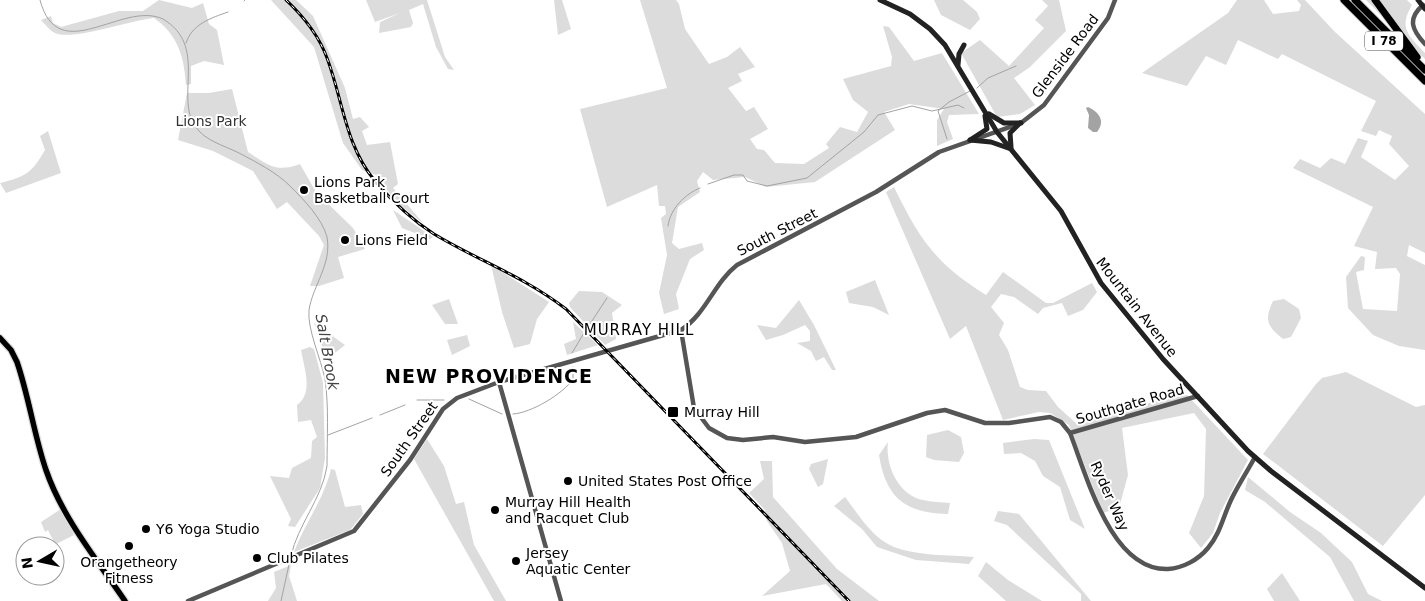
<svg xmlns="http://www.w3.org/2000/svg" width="1425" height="601" font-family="'DejaVu Sans',sans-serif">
  <rect width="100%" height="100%" fill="#fff"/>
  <g fill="#dcdcdc">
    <path d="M159 0 192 8 203 3 209 24 217 30 224 65 204 61 191 66V84L186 85C184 56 178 35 154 18 131 20 73 41 55 33 50 31 45 24 41 20L51 16 53 23 61 27 119 11H143Z"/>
    <polygon points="271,0 296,0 313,16 345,88 353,119 360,117 369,127 362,131 367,145 390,142 398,184 393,188 424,224 396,202 376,175 362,170 343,143 314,47"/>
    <polygon points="366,0 427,0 445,57 454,70 448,69 436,47 423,4 409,10 413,23 411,27 379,33 380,22 400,13 375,22"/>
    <polygon points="554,0 562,0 571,29 558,35"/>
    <polygon points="640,0 676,0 679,4 685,29 709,64 727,57 740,47 755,67 738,74 742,81 728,88 746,111 754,107 768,129 750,139 757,149 764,150 775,163 804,164 829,148 826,144 840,127 857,132 868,112 853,100 843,79 891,66 892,57 883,26 889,27 914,61 942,53 979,114 949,115 947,122 953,139 937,146 937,120 944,109 909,104 884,112 895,130 815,182 766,187 745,177 713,180 703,172 697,181 700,192 678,207 672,243 679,249 702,243 704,250 690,259 676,294 679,309 664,314 659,293 667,255 661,218 666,214 665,206 659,206 657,185 607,207 580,109 667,88"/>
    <polygon points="934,0 963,0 977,12 980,19 970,30 941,15"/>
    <polygon points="1042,0 1059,0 1066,31 1030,67 1014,78 1035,105 1020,114 997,117 961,53 980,40 1009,66 1044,28 1035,20 1048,6"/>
    <polygon points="1237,0 1264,0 1273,14 1299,11 1301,5 1297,0 1305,0 1335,32 1425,114 1425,253 1409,245 1407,256 1425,265 1425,350 1399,346 1373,335 1348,308 1346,277 1361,256 1365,257 1364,270 1356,272 1363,309 1397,311 1400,274 1396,268 1375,269 1377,252 1354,246 1373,207 1293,168 1300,159 1320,168 1331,158 1345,164 1358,138 1368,141 1361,157 1395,180 1409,166 1389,144 1392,136 1379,130 1376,136 1361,131 1376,101 1282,54 1278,59 1238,40 1226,65 1206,56 1187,86 1142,73 1228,13"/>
    <path d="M1366 0H1407L1412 5C1398 28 1409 36 1425 53V59Z"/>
    <path d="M232 89 248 152C268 165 276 173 300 164L316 192 353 228 365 249 338 257 344 278 319 286H310L324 245 319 236 287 202 277 209 253 171 213 151 178 140 187 93H209Z"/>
    <path d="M48 131 61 173 6 193 0 183C25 177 32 173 45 150L40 136Z"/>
    <path d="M894 187C920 240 935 263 986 295L1003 272 1046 303H1053L1092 283 1097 292 1083 310 1068 316 1062 303 1043 308 1038 314 1014 297 1001 294 991 307 1004 323 999 335 1008 350 1020 387 1028 390 1046 391 1058 407 1077 424 1155 401 1187 395 1248 460 1220 513 1213 533 1201 548 1189 533 1204 496 1206 429 1194 413 1122 428 1128 475 1119 508 1103 513 1069 425 1050 413 1039 412 1003 420 966 326 950 339 886 192Z"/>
    <polygon points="393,210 433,237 430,239 402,228"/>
    <polygon points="491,265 549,302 537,319 530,344 514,348 502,312"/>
    <polygon points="875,280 889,315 873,307 849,303 846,292"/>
    <polygon points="579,291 602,292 622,305 612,313 616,339 605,345 570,307 569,303"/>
    <polygon points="449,299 458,324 445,324 432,305"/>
    <path d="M1284 299 1299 309 1301 318 1291 337 1283 339C1267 326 1264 320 1273 301Z"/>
    <polygon points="799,300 814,325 836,370 832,370 824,357 816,361 811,351 797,343 810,341 810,331 805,325 783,335 766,340 757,325 776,328"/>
    <polygon points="573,322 598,345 567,355 564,344 576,339"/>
    <polygon points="314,323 345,345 327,359"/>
    <polygon points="467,335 470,346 452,355 447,340"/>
    <path d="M310 347 314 349 323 383 325 458 320 488 295 527 288 526 291 519 270 476 289 478 292 468 311 458 312 441 317 437 311 420 298 422 297 405C314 393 304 368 301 350Z"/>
    <polygon points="1346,372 1416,407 1425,405 1425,495 1383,546 1263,454 1316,384 1322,378"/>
    <polygon points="948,430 961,437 964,453 959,462 934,460 926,457 927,435"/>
    <polygon points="427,439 444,466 456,504 464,502 474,545 506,601 494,601 414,459"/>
    <polygon points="1034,439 1049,440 1085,529 1070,520 1060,487 1043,476 1035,461 1021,453 1004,454 1003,443"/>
    <path d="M888 442C885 465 898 495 923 500 932 502 941 502 950 503L948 514C905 513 886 498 879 455Z"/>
    <polygon points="828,459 823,484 818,487 809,469 811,464"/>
    <polygon points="760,461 772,461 773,497 837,569 879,601 842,601 826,584 762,596 790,571 782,543 767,521 765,510 749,493 764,479"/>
    <path d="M331 469 335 470 345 507 361 505 363 514 350 530 294 552C305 523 324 499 331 469Z"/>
    <polygon points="1248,477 1290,512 1321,533 1352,562 1368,594 1382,601 1354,601 1330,557 1265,502 1245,490"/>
    <path d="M845 497C858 514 873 539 894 547 918 556 948 555 974 557L969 564 916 560 877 547 862 529 834 506Z"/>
    <polygon points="61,509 74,535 52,546 50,542 53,540 48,530 45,532 41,522"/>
    <polygon points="998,511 1019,514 1091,601 1081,601 1081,594 1007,525 994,521"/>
    <polygon points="986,562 1008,580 1042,601 1006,601 978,576"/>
    <polygon points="291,565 289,576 297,601 268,601 276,588 274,572"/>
    <polygon points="1282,573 1300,601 1274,601 1267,589"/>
  </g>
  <path fill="#a3a3a3" d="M1088 107C1099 112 1106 121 1097 132H1093L1088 128 1089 115 1086 108Z"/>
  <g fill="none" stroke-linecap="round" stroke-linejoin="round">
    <g stroke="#a3a3a3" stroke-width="1">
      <path d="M40 0C58 69 122 0 163 19 208 46 175 96 195 126 205 141 223 145 239 153 256 162 276 172 290 186 303 199 322 218 327 237 332 264 313 285 309 310 307 329 321 359 325 379 329 407 327 438 327 466 322 499 298 524 291 556"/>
      <polyline points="244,1 245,0"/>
      <path d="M186 43C192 24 211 18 228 12"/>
      <polyline points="977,88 988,78 1016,66"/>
      <polyline points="947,139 938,111 949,102 970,91"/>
      <polyline points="708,184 734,175 743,175 747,181 767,186 807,178 864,132 878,115 912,106 932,111 958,105 964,108"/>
      <path d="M668 226C670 209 685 194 700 188"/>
      <polyline points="590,324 607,298"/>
      <polyline points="572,353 584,333"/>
      <polyline points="469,399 502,414"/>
      <polyline points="417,400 444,400"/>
      <path d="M513 414C531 413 563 394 573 379V367"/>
      <polyline points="380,415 405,405"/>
      <polyline points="328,435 372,418"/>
      <polyline points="281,601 290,560"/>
    </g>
    <defs>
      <path id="primary" d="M0 338 11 350 17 362C29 397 34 435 46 470 62 517 97 560 125 601"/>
      <g id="motorway">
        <polyline points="1344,0 1425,81"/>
        <polyline points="1355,0 1425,70"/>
        <polyline points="1375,0 1417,57"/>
      </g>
    </defs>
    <use href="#primary" stroke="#dbdbdb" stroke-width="8"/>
    <use href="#motorway" stroke="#dbdbdb" stroke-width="9"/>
    <g stroke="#555" stroke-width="4.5">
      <path d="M1423 5C1407 19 1412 30 1425 44"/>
      <path d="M681 330 694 408 709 428 727 438 743 440 773 437 805 442 856 437 927 413 945 410 985 423H1009L1050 417 1061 422 1070 433C1087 476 1111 571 1168 569 1183 568 1198 560 1208 548 1220 534 1223 517 1231 500 1238 485 1247 472 1255 457"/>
      <polyline points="499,382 561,601"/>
      <polyline points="1070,433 1198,396"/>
      <path d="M188 601 354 531 410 460 443 409 457 398 499 382 681 330C706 314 714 283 737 265L876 192 939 152 1021 123 1044 105 1108 18 1115 0"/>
    </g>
    <g stroke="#222" stroke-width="5">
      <polyline points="880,0 910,14 930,29 945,45 997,132 1061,211 1101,283 1163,359 1248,451 1271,471 1425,588"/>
      <polyline points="1418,0 1425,9"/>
      <polyline points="958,65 959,54 964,45"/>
      <polyline points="989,114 1004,123 1021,123"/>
      <polyline points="970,140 991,142 1011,149"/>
      <polyline points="970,140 987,129 985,116"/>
      <polyline points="1011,147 1010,133 1020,123"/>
    </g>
    <use href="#primary" stroke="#000" stroke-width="5.5"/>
    <use href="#motorway" stroke="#000" stroke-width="7"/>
    <defs>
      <path id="rail" d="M286 0C303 16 319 36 327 58 343 100 345 145 375 181 392 201 412 220 434 234 479 261 523 276 566 309L849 601"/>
    </defs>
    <use href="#rail" stroke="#000" stroke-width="3"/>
    <use href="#rail" stroke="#fff" stroke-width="1" stroke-dasharray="4" stroke-linecap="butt"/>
  </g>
  <g fill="#000" stroke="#fff" stroke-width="2">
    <circle cx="304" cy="190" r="5"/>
    <circle cx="345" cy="240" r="5"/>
    <rect x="667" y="406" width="12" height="12" rx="2.5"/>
    <circle cx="568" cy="481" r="5"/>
    <circle cx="495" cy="510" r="5"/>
    <circle cx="146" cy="529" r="5"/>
    <circle cx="129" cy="546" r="5"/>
    <circle cx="257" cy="558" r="5"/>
    <circle cx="516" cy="561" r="5"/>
  </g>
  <g text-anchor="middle" stroke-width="4" stroke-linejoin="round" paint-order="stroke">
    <rect fill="#fff" stroke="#4c4c4c" stroke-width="1" x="1365" y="31.5" width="38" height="19" rx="4"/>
    <g font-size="12" font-weight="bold" fill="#000">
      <text x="1384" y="45">I 78</text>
    </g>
    <g font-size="14" fill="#000" stroke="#fff">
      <text transform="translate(1065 56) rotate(-53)" y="5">Glenside Road</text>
      <text transform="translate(777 232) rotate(-27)" y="5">South Street</text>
      <text transform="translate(1137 307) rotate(52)" y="5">Mountain Avenue</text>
      <text transform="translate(1130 404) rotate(-16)" y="5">Southgate Road</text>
      <text transform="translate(409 439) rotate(-55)" y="5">South Street</text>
      <text transform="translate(1110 496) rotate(66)" y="5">Ryder Way</text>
    </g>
    <g font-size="14" fill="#333" stroke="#fff">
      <text x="211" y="126">Lions Park</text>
    </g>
    <g font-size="14" fill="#000" stroke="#fff" text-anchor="start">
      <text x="314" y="187">Lions Park<tspan x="314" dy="16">Basketball Court</tspan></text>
      <text x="355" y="245">Lions Field</text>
      <text x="684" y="417">Murray Hill</text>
      <text x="578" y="486">United States Post Office</text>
      <text x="505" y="507">Murray Hill Health<tspan x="505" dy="16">and Racquet Club</tspan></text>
      <text x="156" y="534">Y6 Yoga Studio</text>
      <text x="526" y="558">Jersey<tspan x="526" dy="16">Aquatic Center</tspan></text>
      <text x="267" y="563">Club Pilates</text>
      <text x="129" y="567" text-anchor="middle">Orangetheory<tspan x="129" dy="16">Fitness</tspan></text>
    </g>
    <g font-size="15" letter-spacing="1" fill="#000" stroke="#fff">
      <text x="639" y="335">MURRAY HILL</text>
    </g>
    <g font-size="15" font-style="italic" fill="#444" stroke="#fff">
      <text transform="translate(327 352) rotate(80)" y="5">Salt Brook</text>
    </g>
    <g font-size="19" font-weight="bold" letter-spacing="1" fill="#000" stroke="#fff">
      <text x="489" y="383">NEW PROVIDENCE</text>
    </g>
  </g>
  <g transform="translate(40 561) rotate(261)"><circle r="24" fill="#ffffff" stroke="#999999"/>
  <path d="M0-4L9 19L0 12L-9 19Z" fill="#000000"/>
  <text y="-8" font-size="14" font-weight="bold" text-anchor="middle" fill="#000000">N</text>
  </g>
</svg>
